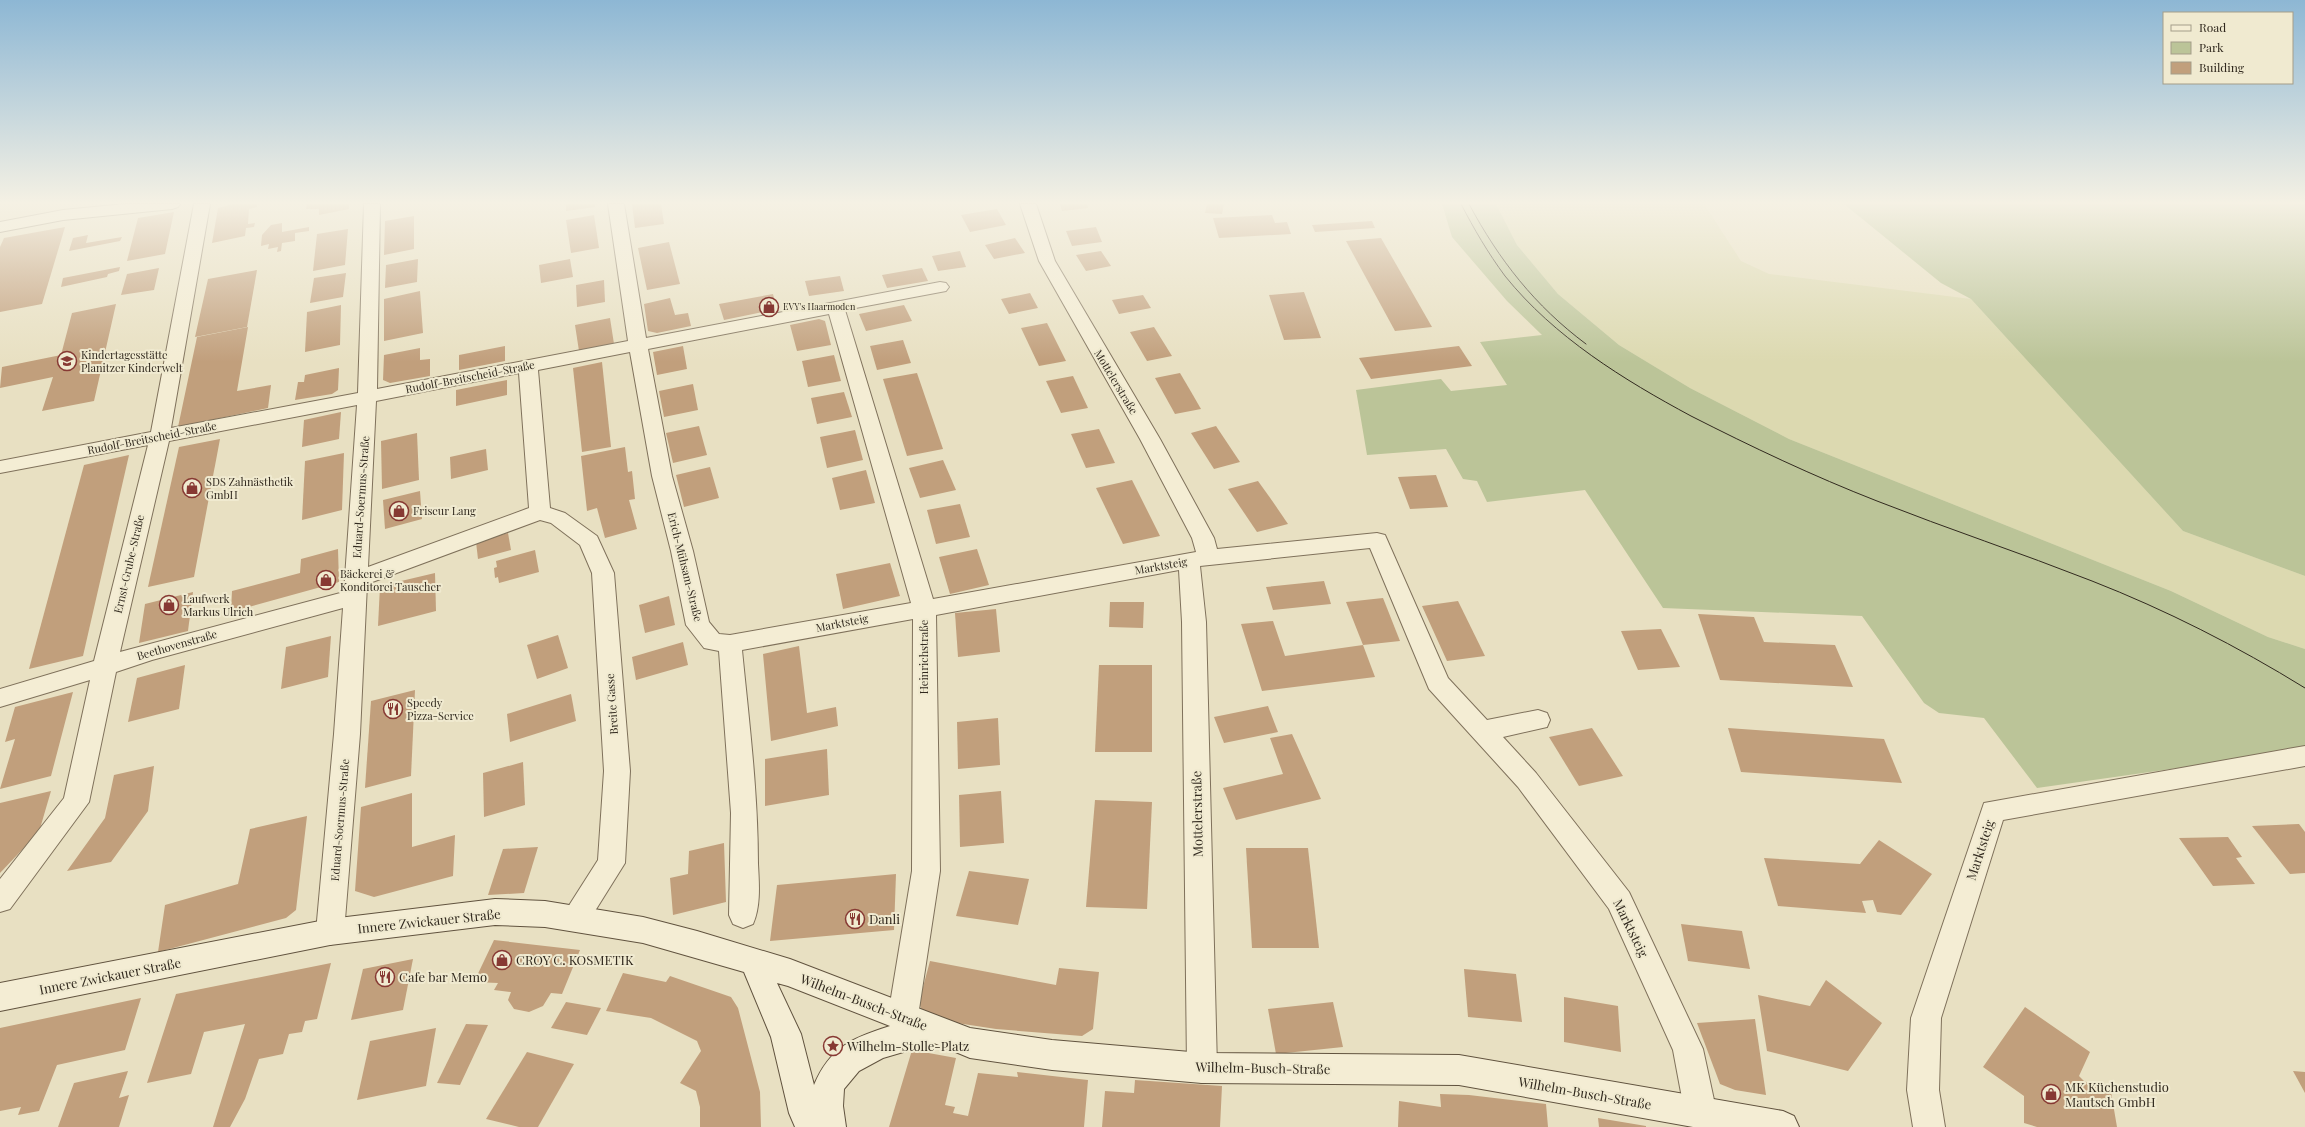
<svg xmlns="http://www.w3.org/2000/svg" width="2305" height="1127" font-family="'Playfair Display',serif">
  <rect width="100%" height="100%" fill="#e8e0c2"/>
  <polygon fill="#dcd9b0" points="1496,204 1704,204 1741,261 1769,274 1971,299 2183,531 2305,576 2305,649 2268,637 2171,591 1789,439 1690,388 1619,345 1558,294 1517,245"/>
  <g fill="#bbc498">
    <polygon points="1442,204 1496,204 1517,245 1558,294 1619,345 1690,388 1789,439 2171,591 2268,637 2305,649 2305,750 2037,788 1984,718 1939,713 1924,703 1862,616 1663,608 1585,490 1487,502 1477,481 1463,479 1446,449 1367,455 1356,390 1441,379 1451,391 1507,385 1480,342 1542,335 1507,301 1452,237"/>
    <polygon points="1844,204 2305,204 2305,576 2183,531 1971,299 1941,283"/>
  </g>
  <g fill="#c19f7c">
    <polygon points="233,204 257,204 257,207 249,209 248,224 255,223 254,227 246,228 245,236 212,243 218,208"/>
    <polygon points="307,204 349,204 349,209 319,215 319,209 306,209"/>
    <polygon points="566,204 595,204 595,207 566,211"/>
    <polygon points="632,204 661,204 664,224 635,228"/>
    <polygon points="1060,204 1087,204 1088,208 1062,211"/>
    <polygon points="1207,204 1224,204 1222,214 1205,213"/>
    <polygon points="997,209 1006,225 970,232 961,215"/>
    <polygon points="174,212 165,254 127,261 138,218"/>
    <polygon points="594,215 599,248 571,253 566,220"/>
    <polygon points="1272,215 1275,223 1287,222 1291,234 1219,238 1213,218"/>
    <polygon points="414,216 414,249 384,255 385,221"/>
    <polygon points="1372,221 1375,228 1315,232 1312,225"/>
    <polygon points="282,223 282,232 309,227 309,231 295,233 295,241 282,243 281,251 277,252 278,247 268,249 269,244 261,246 262,235 271,225"/>
    <polygon points="65,227 42,304 0,312 0,247 4,238"/>
    <polygon points="1096,227 1102,242 1072,246 1066,231"/>
    <polygon points="348,229 345,265 313,271 317,234"/>
    <polygon points="88,235 86,243 122,237 120,241 69,251 73,238"/>
    <polygon points="1015,238 1025,253 994,259 985,245"/>
    <polygon points="1381,238 1432,327 1395,331 1346,241"/>
    <polygon points="669,242 680,284 647,290 638,248"/>
    <polygon points="960,251 966,267 938,271 932,256"/>
    <polygon points="1101,251 1111,266 1086,271 1076,255"/>
    <polygon points="418,259 417,282 385,288 386,265"/>
    <polygon points="570,259 573,277 541,283 539,265"/>
    <polygon points="120,267 119,271 108,274 107,277 61,287 63,278"/>
    <polygon points="159,268 154,290 121,295 127,274"/>
    <polygon points="922,268 928,281 887,288 882,275"/>
    <polygon points="257,270 247,327 195,337 208,279"/>
    <polygon points="346,273 343,297 310,303 314,278"/>
    <polygon points="840,276 844,291 809,296 805,281"/>
    <polygon points="604,280 605,302 577,307 576,285"/>
    <polygon points="420,291 423,333 384,341 384,299"/>
    <polygon points="1304,292 1321,338 1284,340 1269,295"/>
    <polygon points="1030,293 1038,308 1009,314 1001,299"/>
    <polygon points="773,294 777,309 724,320 719,304"/>
    <polygon points="1143,295 1151,308 1119,314 1112,300"/>
    <polygon points="670,298 675,315 688,313 691,326 657,333 648,331 644,304"/>
    <polygon points="116,304 94,401 42,411 53,377 0,388 2,367 61,355 72,313"/>
    <polygon points="341,305 340,345 305,352 307,312"/>
    <polygon points="904,305 912,321 866,331 859,314"/>
    <polygon points="610,318 614,344 579,351 575,325"/>
    <polygon points="819,319 825,321 831,345 797,351 790,325"/>
    <polygon points="1047,323 1066,361 1039,366 1021,328"/>
    <polygon points="248,327 237,391 271,385 268,408 178,427 197,337"/>
    <polygon points="1154,327 1172,356 1147,361 1130,332"/>
    <polygon points="903,340 911,363 877,370 870,346"/>
    <polygon points="505,346 505,361 459,370 459,355"/>
    <polygon points="683,346 687,369 657,375 653,352"/>
    <polygon points="1459,346 1472,366 1371,379 1359,358"/>
    <polygon points="420,348 420,360 430,359 430,376 390,383 383,380 384,355"/>
    <polygon points="834,355 841,381 808,387 802,361"/>
    <polygon points="602,362 611,447 582,452 573,368"/>
    <polygon points="339,368 338,390 332,394 295,400 298,382 304,382 305,375"/>
    <polygon points="917,373 943,449 907,456 883,379"/>
    <polygon points="1180,373 1190,390 1201,409 1175,414 1155,378"/>
    <polygon points="1073,376 1088,408 1061,413 1046,381"/>
    <polygon points="507,380 507,395 456,406 456,390"/>
    <polygon points="693,384 698,410 664,417 659,391"/>
    <polygon points="844,392 852,417 817,424 811,398"/>
    <polygon points="341,412 339,439 302,447 304,420"/>
    <polygon points="699,426 707,455 673,463 666,433"/>
    <polygon points="1216,426 1240,462 1214,469 1191,433"/>
    <polygon points="1099,429 1115,463 1086,468 1071,434"/>
    <polygon points="855,430 863,460 827,468 820,437"/>
    <polygon points="417,433 419,480 382,489 381,441"/>
    <polygon points="220,439 194,577 148,587 179,447"/>
    <polygon points="625,447 628,472 632,471 635,499 629,500 637,529 605,538 597,508 587,511 581,456"/>
    <polygon points="486,449 488,470 451,479 450,457"/>
    <polygon points="344,453 342,510 302,520 305,461"/>
    <polygon points="129,455 83,656 29,669 84,465"/>
    <polygon points="943,460 956,490 920,498 909,468"/>
    <polygon points="710,467 719,498 684,507 676,475"/>
    <polygon points="866,470 875,503 840,510 832,478"/>
    <polygon points="1436,475 1448,507 1410,509 1398,477"/>
    <polygon points="1132,480 1160,536 1123,544 1096,488"/>
    <polygon points="1258,481 1273,502 1288,524 1257,532 1228,489"/>
    <polygon points="420,491 422,519 385,529 383,500"/>
    <polygon points="960,504 970,537 936,544 927,510"/>
    <polygon points="508,533 511,550 478,559 476,542"/>
    <polygon points="338,549 339,582 231,612 232,591 300,573 301,559"/>
    <polygon points="977,549 989,585 950,594 939,557"/>
    <polygon points="535,550 539,572 499,583 498,577 495,578 494,568 497,567 496,561"/>
    <polygon points="890,563 900,596 843,609 836,574"/>
    <polygon points="435,573 436,611 378,626 380,586"/>
    <polygon points="1324,581 1331,604 1273,610 1266,587"/>
    <polygon points="193,592 188,631 139,643 145,604"/>
    <polygon points="669,596 675,625 645,633 639,605"/>
    <polygon points="1383,598 1400,641 1363,645 1346,602"/>
    <polygon points="1458,601 1485,656 1447,661 1422,606"/>
    <polygon points="1110,602 1144,602 1143,628 1109,627"/>
    <polygon points="996,609 1000,652 958,657 955,613"/>
    <polygon points="1698,614 1754,617 1764,642 1835,645 1853,687 1720,680"/>
    <polygon points="1273,621 1285,656 1363,645 1375,677 1262,691 1241,624"/>
    <polygon points="1661,629 1680,667 1638,670 1621,631"/>
    <polygon points="558,635 568,668 537,679 527,645"/>
    <polygon points="331,636 328,677 281,689 286,647"/>
    <polygon points="683,642 688,665 636,680 632,657"/>
    <polygon points="799,646 807,713 836,707 838,726 771,741 763,654"/>
    <polygon points="185,665 179,709 128,722 137,678"/>
    <polygon points="1099,665 1152,665 1152,752 1095,752"/>
    <polygon points="415,690 411,776 365,788 371,701"/>
    <polygon points="73,692 51,776 0,789 15,739 5,742 15,707"/>
    <polygon points="571,694 576,721 510,742 507,714"/>
    <polygon points="1268,706 1278,732 1224,743 1214,717"/>
    <polygon points="998,718 1000,765 958,769 957,722"/>
    <polygon points="1592,728 1623,776 1579,786 1549,737"/>
    <polygon points="1728,728 1884,739 1902,783 1741,772"/>
    <polygon points="1292,734 1321,799 1236,820 1223,788 1283,774 1270,738"/>
    <polygon points="827,749 829,795 765,806 765,759"/>
    <polygon points="523,762 525,805 484,817 483,773"/>
    <polygon points="154,766 148,811 111,862 67,871 105,818 114,775"/>
    <polygon points="51,791 39,832 0,873 0,803"/>
    <polygon points="1001,791 1004,843 960,847 959,795"/>
    <polygon points="412,793 412,847 455,835 453,876 374,897 355,891 361,807"/>
    <polygon points="1095,800 1152,802 1147,909 1086,907"/>
    <polygon points="307,816 296,910 286,918 158,952 165,905 238,884 250,829"/>
    <polygon points="2299,824 2305,832 2305,873 2290,874 2252,826"/>
    <polygon points="2228,837 2242,857 2236,858 2255,884 2213,886 2179,838"/>
    <polygon points="1879,840 1932,874 1901,915 1877,912 1873,900 1862,901 1866,913 1778,906 1764,858 1860,864"/>
    <polygon points="724,843 726,902 673,915 670,878 688,874 689,851"/>
    <polygon points="538,847 524,893 488,895 503,849"/>
    <polygon points="1246,848 1308,848 1319,948 1252,948"/>
    <polygon points="969,871 1029,879 1018,925 956,916"/>
    <polygon points="896,874 894,930 770,941 777,885"/>
    <polygon points="1681,924 1742,931 1750,969 1688,961"/>
    <polygon points="494,940 580,950 562,994 551,993 543,1006 529,1012 514,1009 508,1000 511,992 494,990 498,983 474,982"/>
    <polygon points="413,959 403,1010 351,1020 363,969"/>
    <polygon points="930,961 1056,985 1059,968 1099,972 1093,1029 1082,1036 996,1029 924,1018 919,1002"/>
    <polygon points="331,963 317,1019 305,1021 302,1032 289,1034 283,1054 259,1059 245,1099 230,1127 213,1127 245,1024 204,1032 191,1074 147,1083 176,994"/>
    <polygon points="1464,969 1516,974 1522,1022 1468,1017"/>
    <polygon points="623,973 666,982 670,976 731,997 738,1008 760,1092 761,1127 700,1127 700,1107 696,1091 680,1083 701,1051 697,1041 651,1018 606,1011"/>
    <polygon points="1826,980 1882,1023 1848,1071 1767,1051 1758,995 1810,1006"/>
    <polygon points="1564,997 1618,1006 1621,1052 1564,1042"/>
    <polygon points="141,998 125,1050 57,1065 39,1111 18,1115 21,1107 0,1111 0,1028"/>
    <polygon points="566,1002 601,1008 587,1035 551,1028"/>
    <polygon points="1333,1002 1343,1047 1276,1054 1268,1009"/>
    <polygon points="2025,1007 2090,1052 2079,1076 2084,1081 2111,1092 2117,1127 2037,1127 2024,1123 2024,1096 1983,1067"/>
    <polygon points="1755,1019 1766,1095 1735,1090 1720,1084 1697,1023"/>
    <polygon points="466,1024 488,1025 460,1085 437,1083"/>
    <polygon points="436,1028 426,1086 357,1100 370,1041"/>
    <polygon points="912,1050 956,1058 945,1105 955,1107 953,1113 968,1116 978,1073 1018,1077 1017,1072 1088,1080 1084,1127 889,1127"/>
    <polygon points="527,1052 574,1064 538,1127 519,1127 486,1119"/>
    <polygon points="128,1071 119,1098 129,1095 119,1127 58,1127 74,1083"/>
    <polygon points="2293,1071 2305,1072 2305,1093"/>
    <polygon points="1135,1080 1222,1086 1220,1127 1102,1127 1105,1091 1134,1093"/>
    <polygon points="1440,1094 1469,1095 1546,1104 1548,1127 1398,1127 1399,1101 1441,1107"/>
    <polygon points="1598,1118 1646,1126 1646,1127 1599,1127"/>
  </g>
  <g fill="none" stroke-linecap="round" stroke-linejoin="round">
    <defs>
      <g id="street">
        <polygon points="125,204 180,204 178,207 172,209 63,220 0,232 0,222 63,210"/>
        <path d="M194 204H210L171 428 358 393 364 204H380L377 389 628 341 608 204H624L646 338 940 282 946 283 949 287 946 291 845 310 933 599 1196 552 1192 538 1140 439 1039 261 1020 204H1036L1055 261 1160 439 1214 538 1217 549 1377 533 1385 535 1448 678 1487 720 1538 710 1547 713 1550 720 1547 727 1503 737 1536 773 1629 892 1703 1049 1717 1114 1712 1125 1708 1127 1690 1125 1685 1114 1673 1050 1609 909 1518 787 1429 689 1370 548 1200 566 1206 622 1217 1068 1213 1079 1202 1083 1191 1079 1187 1068 1182 622 1179 570 936 615 940 871 918 1016 914 1026 903 1030 892 1026 888 1016 912 871 913 619 742 650C749 721 758 792 758 864 759 883 761 906 753 924L743 928 733 924 729 915 731 813 719 651 704 648 686 625 671 551 652 476 630 352 538 370 550 508 565 513 597 536 614 573 630 771 625 863 585 927 575 931 565 927 561 918 598 860 604 771 592 573 580 545 551 523 540 520 367 584 360 734 344 932 340 941 330 945 320 941 316 932 334 734 343 608 152 660 116 672 89 802 10 909 0 912V879L64 798 90 680 0 707V689L94 661 148 445 0 473V461L151 432ZM829 314 911 603 730 635 719 634 709 622 693 551 672 476 648 349ZM519 373 529 508 368 567 376 401ZM357 405 344 592 120 652 169 441Z"/>
        <polygon points="2305,746 2305,766 2003,820 1941,1018 1939,1090 1945,1127 1913,1127 1907,1090 1911,1018 1984,803"/>
      </g>
      <path id="secondary" d="M495 899 545 901 643 917 697 931 790 959 970 1028 1052 1040 1202 1053 1459 1055 1783 1111 1794 1116 1799 1127H1693L1459 1085 1202 1083 1052 1070 970 1058 934 1043 883 1058 859 1071 844 1089 843 1106 846 1127H795L789 1113 771 1037 744 972 643 943 545 927 495 925 330 945 0 1011V983L330 919ZM777 983 788 986 890 1026C852 1038 830 1047 814 1085L801 1034Z"/>
    </defs>
    <use href="#street" stroke="#7f715b" stroke-width="2"/>
    <use href="#secondary" stroke="#61533f" stroke-width="2"/>
    <use href="#street" fill="#f4edd4" fill-rule="evenodd"/>
    <use href="#secondary" fill="#f4edd4" fill-rule="evenodd"/>
    <g stroke="#31291e" stroke-width="1">
      <path d="M1461 204C1474 229 1488 253 1505 276 1554 337 1624 380 1691 416 1752 447 1813 476 1877 501 1948 529 2021 553 2092 581 2166 610 2237 646 2305 688"/>
      <path d="M1469 204C1499 260 1535 306 1586 344"/>
    </g>
  </g>
  <linearGradient id="sky" x2="0" y2="1"><stop stop-color="#8db7d4"/><stop offset="0.56" stop-color="#f5f1e4"/><stop offset="1" stop-color="#f5f1e4" stop-opacity="0"/></linearGradient>
  <rect width="2305" height="362" fill="url(#sky)"/>
  <defs>
    <symbol id="shop-ring" viewBox="-11 -11 22 22"><circle r="9.5" fill="#f0ead0" stroke="#873933" stroke-width="1.5"/><path d="M-5-2.5h2.3a2.7 3.5 0 0 1 5.4 0H5L5.5 6h-11ZM-1.5-2.5h3a1.5 2.3 0 0 0-3 0Z" fill="#873933"/></symbol>
    <symbol id="school-ring" viewBox="-11 -11 22 22"><circle r="9.5" fill="#f0ead0" stroke="#873933" stroke-width="1.5"/><path d="M0-5L7-2L0 1L-7-2ZM-4 1L0 2.5L4 1V4Q0 6-4 4Z" fill="#873933"/></symbol>
    <symbol id="restaurant-ring" viewBox="-11 -11 22 22"><circle r="9.5" fill="#f0ead0" stroke="#873933" stroke-width="1.5"/><path d="M-5-6h1v4h1v-4h1v4h1v-4h1v5L-1.5 .5V6h-2V.5L-5-1ZM5-6V6H3V1.5H1.5Q1.5-4 5-6Z" fill="#873933"/></symbol>
    <symbol id="sight-ring" viewBox="-11 -11 22 22"><circle r="9.5" fill="#f0ead0" stroke="#873933" stroke-width="1.5"/><path d="M0-6L1.8-2.2L6-1.7L2.9 1.2L3.7 5.4L0 3.3L-3.7 5.4L-2.9 1.2L-6-1.7L-1.8-2.2Z" fill="#873933"/></symbol>
  </defs>
  <g fill-rule="evenodd">
    <use href="#shop-ring" x="758" y="296" width="22" height="22"/>
    <use href="#school-ring" x="56" y="350" width="22" height="22"/>
    <use href="#shop-ring" x="181" y="477" width="22" height="22"/>
    <use href="#shop-ring" x="388" y="500" width="22" height="22"/>
    <use href="#shop-ring" x="315" y="569" width="22" height="22"/>
    <use href="#shop-ring" x="158" y="594" width="22" height="22"/>
    <use href="#restaurant-ring" x="382" y="698" width="22" height="22"/>
    <use href="#restaurant-ring" x="844" y="908" width="22" height="22"/>
    <use href="#shop-ring" x="491" y="949" width="22" height="22"/>
    <use href="#restaurant-ring" x="374" y="966" width="22" height="22"/>
    <use href="#sight-ring" x="822" y="1035" width="22" height="22"/>
    <use href="#shop-ring" x="2040" y="1083" width="22" height="22"/>
  </g>
  <g text-anchor="middle" stroke-width="4" stroke-linejoin="round" paint-order="stroke">
    <g font-size="9" fill="#31291e" stroke="#f0ead0" text-anchor="start">
      <text x="783" y="310">EVY's Haarmoden</text>
    </g>
    <g font-size="11" fill="#31291e" stroke="#f0ead0" text-anchor="start">
      <text x="81" y="359">Kindertagesstätte<tspan x="81" dy="13">Planitzer Kinderwelt</tspan></text>
      <text x="206" y="486">SDS Zahnästhetik<tspan x="206" dy="13">GmbH</tspan></text>
      <text x="413" y="515">Friseur Lang</text>
      <text x="340" y="578">Bäckerei &amp;<tspan x="340" dy="13">Konditorei Tauscher</tspan></text>
      <text x="183" y="603">Laufwerk<tspan x="183" dy="13">Markus Ulrich</tspan></text>
      <text x="407" y="707">Speedy<tspan x="407" dy="13">Pizza-Service</tspan></text>
    </g>
    <g font-size="11" fill="#31291e" stroke="#f0ead0">
      <text transform="translate(470 377) rotate(-11)" y="4">Rudolf-Breitscheid-Straße</text>
      <text transform="translate(1116 382) rotate(59)" y="4">Mottelerstraße</text>
      <text transform="translate(152 438) rotate(-11)" y="4">Rudolf-Breitscheid-Straße</text>
      <text transform="translate(361 497) rotate(-86)" y="4">Eduard-Soermus-Straße</text>
      <text transform="translate(129 564) rotate(-77)" y="4">Ernst-Grube-Straße</text>
      <text transform="translate(1161 566) rotate(-10)" y="4">Marktsteig</text>
      <text transform="translate(685 567) rotate(76)" y="4">Erich-Mühsam-Straße</text>
      <text transform="translate(842 623) rotate(-11)" y="4">Marktsteig</text>
      <text transform="translate(177 645) rotate(-16)" y="4">Beethovenstraße</text>
      <text transform="translate(924 657) rotate(-90)" y="4">Heinrichstraße</text>
      <text transform="translate(612 704) rotate(-94)" y="4">Breite Gasse</text>
      <text transform="translate(340 820) rotate(-85)" y="4">Eduard-Soermus-Straße</text>
    </g>
    <g font-size="13" fill="#31291e" stroke="#f0ead0">
      <text transform="translate(1197 814) rotate(-91)" y="5">Mottelerstraße</text>
      <text transform="translate(1980 850) rotate(-72)" y="5">Marktsteig</text>
      <text transform="translate(429 921) rotate(-6)" y="5">Innere Zwickauer Straße</text>
      <text transform="translate(1631 928) rotate(64)" y="5">Marktsteig</text>
      <text transform="translate(110 976) rotate(-11)" y="5">Innere Zwickauer Straße</text>
      <text transform="translate(864 1002) rotate(21)" y="5">Wilhelm-Busch-Straße</text>
      <text transform="translate(1263 1068) rotate(1)" y="5">Wilhelm-Busch-Straße</text>
      <text transform="translate(1585 1093) rotate(10)" y="5">Wilhelm-Busch-Straße</text>
    </g>
    <g font-size="13" fill="#31291e" stroke="#f0ead0" text-anchor="start">
      <text x="869" y="924">Danli</text>
      <text x="516" y="965">CROY C. KOSMETIK</text>
      <text x="399" y="982">Cafe bar Memo</text>
      <text x="847" y="1051">Wilhelm-Stolle-Platz</text>
      <text x="2065" y="1092">MK Küchenstudio<tspan x="2065" dy="15">Mautsch GmbH</tspan></text>
    </g>
  </g>
  <rect x="2163" y="12" width="130" height="72" fill="#f0ead0" stroke="#a49d89"/>
  <rect x="2171" y="25" width="20" height="6" fill="#f4edd4" stroke="#a49d89"/>
  <text x="2199" y="32" font-size="12" fill="#31291e">Road</text>
  <rect x="2171" y="42" width="20" height="12" fill="#bbc498" stroke="#a49d89"/>
  <text x="2199" y="52" font-size="12" fill="#31291e">Park</text>
  <rect x="2171" y="62" width="20" height="12" fill="#c19f7c" stroke="#a49d89"/>
  <text x="2199" y="72" font-size="12" fill="#31291e">Building</text>
</svg>
